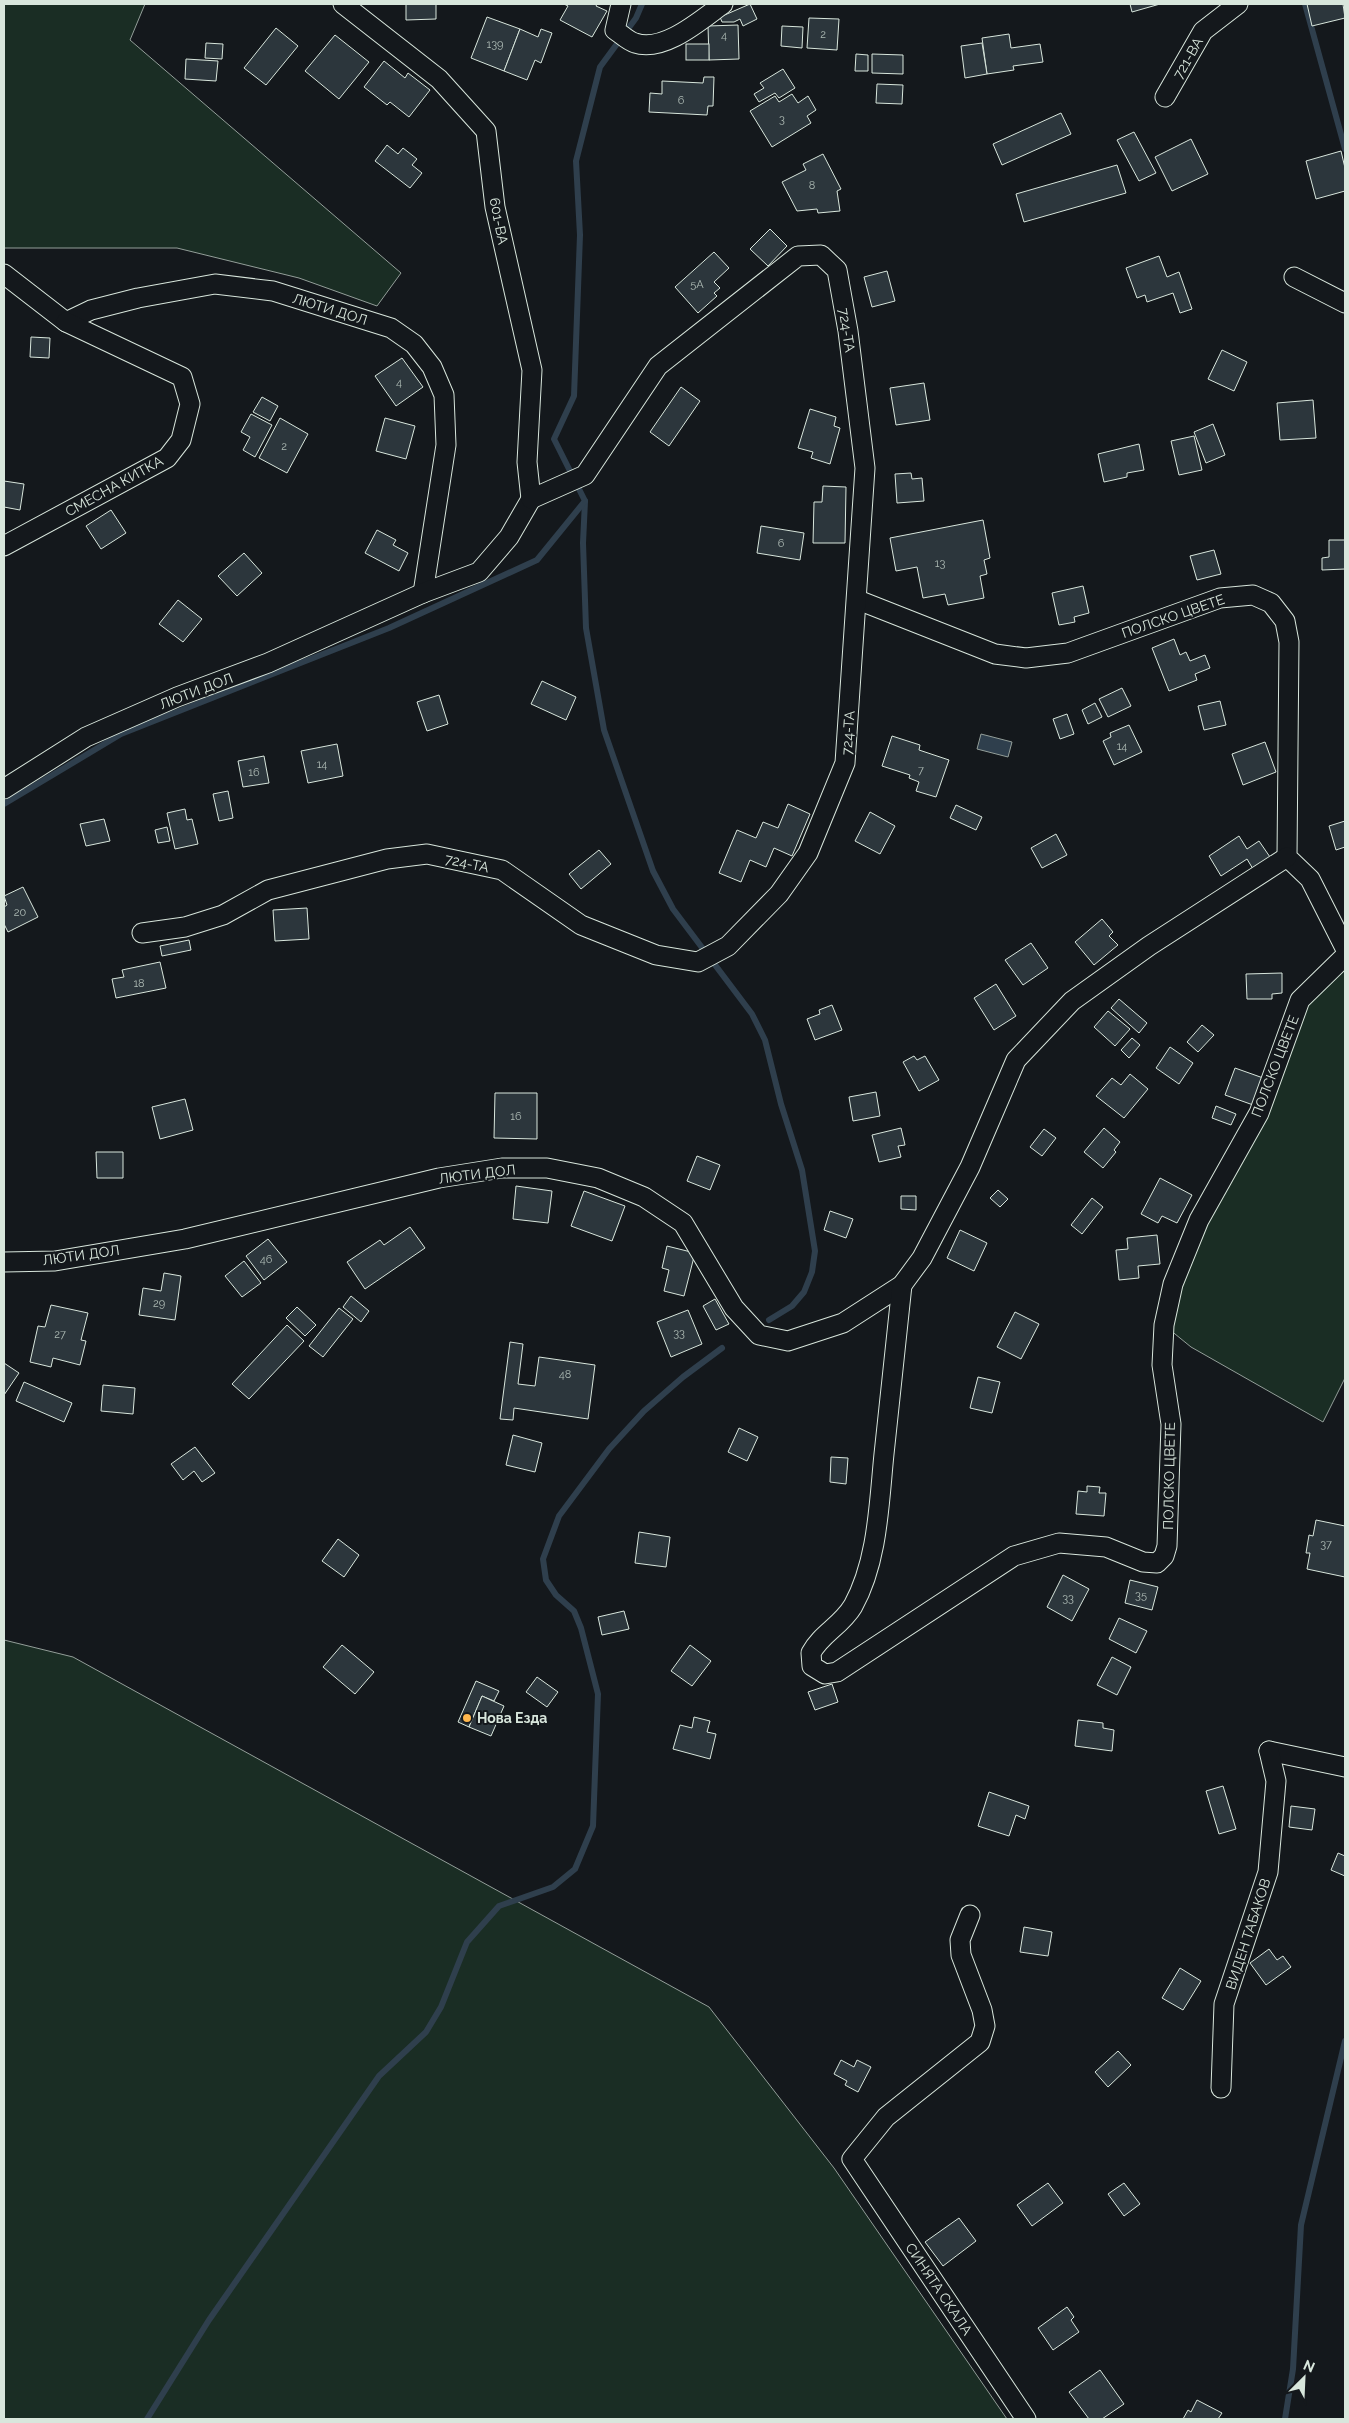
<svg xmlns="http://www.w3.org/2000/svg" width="1349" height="2423" font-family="Raleway,sans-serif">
  <rect width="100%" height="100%" fill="#14181c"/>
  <g fill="#1a2d24" stroke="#939e99">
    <polygon points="4,4 145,4 130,40 401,273 377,306 299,278 177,248 4,248"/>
    <polygon points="1345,956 1345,1378 1323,1422 1191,1347 1164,1325 1173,1284 1259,1113 1300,1000"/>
    <polygon points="4,1640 73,1657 709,2007 834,2168 1007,2419 4,2419"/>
  </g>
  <polygon fill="#2f3f4d" stroke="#939e99" points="981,734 1012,742 1008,757 977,749"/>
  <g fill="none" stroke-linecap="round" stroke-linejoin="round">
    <g stroke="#2f3f4d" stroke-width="6">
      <polyline points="1305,4 1345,149"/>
      <polyline points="585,501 583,543 586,628 604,730 653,871 673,909 752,1014 765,1040 781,1104 802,1170 815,1251 812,1272 804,1292 792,1306 769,1320"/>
      <polyline points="4,804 121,734 389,628 537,560 585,501 554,439 574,396 580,235 576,161 600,67 636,18 642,4"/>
      <polyline points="147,2419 209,2320 379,2076 426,2032 441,2007 467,1942 499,1906 553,1887 575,1869 593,1826 598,1694 581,1628 574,1611 556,1595 546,1580 543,1559 559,1516 609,1449 644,1411 683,1377 722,1348"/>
      <polyline points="1285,2419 1293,2369 1301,2225 1345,2041"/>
    </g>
  </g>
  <g fill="#2c363c" stroke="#d8e6dc">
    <polygon points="406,4 436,4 436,19 406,20"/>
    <polygon points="564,4 597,4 596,6 607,11 592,37 560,20 568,6"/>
    <polygon points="750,4 757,19 743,26 740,19 734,22 722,22 720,17"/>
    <polygon points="1130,4 1160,4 1132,12"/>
    <polygon points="1307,4 1343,4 1345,18 1312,26"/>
    <polygon points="487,17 520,29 504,71 471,58"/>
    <polygon points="809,18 839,19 837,50 807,48"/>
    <polygon points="738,25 739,59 709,60 708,26"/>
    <polygon points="782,26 803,27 802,48 781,46"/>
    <polygon points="276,28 298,46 266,85 244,68"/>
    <polygon points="520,29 538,37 541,29 552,33 541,63 535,60 527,80 504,71"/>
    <polygon points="1009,34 1011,48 1040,44 1043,62 1013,66 1014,70 987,74 982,38"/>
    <polygon points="335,35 369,62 339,99 305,71"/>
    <polygon points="206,43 223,44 222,59 205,58"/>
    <polygon points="982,43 987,74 965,78 961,46"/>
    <rect x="686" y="44" width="23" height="16"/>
    <polygon points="856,54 868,55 868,71 855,71"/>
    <polygon points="872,54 903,55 903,74 872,73"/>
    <polygon points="186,59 218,61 216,81 185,79"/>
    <polygon points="384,61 405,78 408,73 430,90 409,117 390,102 387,105 364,87"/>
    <polygon points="783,69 795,88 779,98 775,93 759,102 754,94 764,88 760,83"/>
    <polygon points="704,77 714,77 713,106 708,106 707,115 649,112 650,93 662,94 662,81 703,83"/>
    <polygon points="877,84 903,85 902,104 876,103"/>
    <polygon points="792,94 798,103 808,96 816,110 807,116 811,123 772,147 750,111 775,96 779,102"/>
    <polygon points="1061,113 1071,134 1002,165 993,144"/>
    <polygon points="1134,132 1156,173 1139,181 1117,140"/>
    <polygon points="1191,139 1208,174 1172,191 1155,157"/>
    <polygon points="387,145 398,154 403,148 417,159 412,165 422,173 410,188 375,161"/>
    <polygon points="1341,151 1345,168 1345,191 1316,199 1306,161"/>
    <polygon points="823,154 841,189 837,191 840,211 818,213 817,209 797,211 782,182 806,170 803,164"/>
    <polygon points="1117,165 1126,193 1024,222 1016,194"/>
    <polygon points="770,229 787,246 768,266 750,249"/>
    <polygon points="714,252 729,268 714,282 720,288 714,293 717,296 698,313 675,287"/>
    <polygon points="1159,256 1167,277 1179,272 1192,309 1180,313 1173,293 1147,302 1145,295 1137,298 1126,268"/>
    <polygon points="887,271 895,301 872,307 864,277"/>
    <polygon points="31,337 50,338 49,358 30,357"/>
    <polygon points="1222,350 1247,362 1234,391 1208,379"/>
    <polygon points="402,358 423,387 396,406 375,376"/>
    <polygon points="924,383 930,420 896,425 890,388"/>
    <polygon points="681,387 700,401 669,446 650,432"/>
    <polygon points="262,397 278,406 270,421 253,412"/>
    <polygon points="1313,400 1316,438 1280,440 1277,403"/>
    <polygon points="810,409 836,417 834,426 840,428 830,464 811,458 813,452 798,448"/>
    <polygon points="251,414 272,425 255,457 243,450 250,437 241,432"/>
    <polygon points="280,418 308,434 287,473 259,458"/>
    <polygon points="385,418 415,426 406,459 376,451"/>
    <polygon points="1213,424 1225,455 1206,463 1194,432"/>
    <polygon points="1194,436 1202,470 1179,475 1171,441"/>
    <polygon points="1139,444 1144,470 1127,473 1127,477 1104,482 1098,454"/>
    <polygon points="911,473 912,479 922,478 924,501 897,503 895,474"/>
    <polygon points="4,481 24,484 20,510 4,507"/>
    <polygon points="823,486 846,487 845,543 813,543 814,502 822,502"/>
    <polygon points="111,510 126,533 101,549 86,526"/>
    <polygon points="983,520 990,558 984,560 987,574 980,576 984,598 948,605 945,594 923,598 917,567 896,571 890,538"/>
    <polygon points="761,526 804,533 800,560 757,553"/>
    <polygon points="377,530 396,540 393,545 408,553 399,571 365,553"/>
    <polygon points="1329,540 1345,540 1345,569 1322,570 1322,558 1329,557"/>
    <polygon points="1214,550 1221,574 1197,580 1190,556"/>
    <polygon points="244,553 262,573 237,596 218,576"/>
    <polygon points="1083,586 1089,613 1074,617 1075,622 1059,625 1052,593"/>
    <polygon points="178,600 202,619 183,642 159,624"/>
    <polygon points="1174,639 1180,655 1186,652 1190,661 1205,655 1210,668 1195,674 1197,680 1169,691 1152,648"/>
    <polygon points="542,681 576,697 566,720 531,704"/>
    <polygon points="1122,688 1131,706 1108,717 1099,699"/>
    <polygon points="439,695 448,724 427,731 417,702"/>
    <polygon points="1220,701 1226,725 1204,730 1198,706"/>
    <polygon points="1095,703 1102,717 1088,724 1082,710"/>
    <polygon points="1067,714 1074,734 1060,739 1053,719"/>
    <polygon points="1129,725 1142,752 1114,765 1103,741 1111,737 1110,733"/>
    <polygon points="892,736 920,745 919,750 949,760 936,797 916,791 919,782 909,778 910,775 882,766"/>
    <polygon points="1265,742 1276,772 1243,785 1232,754"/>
    <polygon points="337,744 343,776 308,783 301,751"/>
    <polygon points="264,756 269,783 243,787 238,761"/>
    <polygon points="228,791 233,818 219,821 213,794"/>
    <polygon points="788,804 810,814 792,856 774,848 766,867 750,860 741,882 719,873 737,830 756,838 763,822 778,828"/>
    <polygon points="956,805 982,817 976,830 950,818"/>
    <polygon points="185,809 187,820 192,819 198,844 175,849 167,813"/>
    <polygon points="870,812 895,826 880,854 855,841"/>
    <polygon points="104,819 110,841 86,846 80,824"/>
    <polygon points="1345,821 1345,847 1336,850 1329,826"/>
    <polygon points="167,827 170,841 158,843 155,830"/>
    <polygon points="1056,834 1067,855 1042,868 1031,848"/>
    <polygon points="1239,836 1247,849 1259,841 1270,857 1253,869 1247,859 1221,876 1209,856"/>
    <polygon points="599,850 611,864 581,889 569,874"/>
    <polygon points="23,887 38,917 8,932 4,924 4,907 7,905 4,896"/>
    <polygon points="307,908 309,939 275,941 273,910"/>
    <polygon points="1102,919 1113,932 1109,936 1118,945 1094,965 1075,942"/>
    <polygon points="189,940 191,950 162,956 160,946"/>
    <polygon points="1031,943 1048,968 1023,985 1005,960"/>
    <polygon points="160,962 166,988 116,998 112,979 124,977 122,970"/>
    <polygon points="1282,973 1282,993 1272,994 1272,999 1247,999 1246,974"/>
    <polygon points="996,984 1016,1016 994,1030 974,998"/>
    <polygon points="1119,999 1147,1023 1139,1033 1111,1008"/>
    <polygon points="832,1005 842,1030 815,1040 807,1019 820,1014 819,1010"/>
    <polygon points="1108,1011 1130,1029 1115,1046 1094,1027"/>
    <polygon points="1202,1025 1214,1035 1198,1052 1187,1042"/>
    <polygon points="1132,1038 1140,1045 1129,1058 1121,1050"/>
    <polygon points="1170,1047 1193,1063 1179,1084 1156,1068"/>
    <polygon points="914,1056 917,1060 925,1056 939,1080 919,1091 903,1062"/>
    <polygon points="1235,1068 1266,1079 1256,1106 1225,1095"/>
    <polygon points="1130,1074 1148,1089 1124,1118 1096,1096 1112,1078 1121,1085"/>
    <polygon points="876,1092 880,1116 853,1121 849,1097"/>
    <polygon points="495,1093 537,1093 537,1139 494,1138"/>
    <polygon points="185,1099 193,1130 160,1139 152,1107"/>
    <polygon points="1216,1106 1236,1114 1231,1125 1212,1118"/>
    <polygon points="901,1128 905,1145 898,1146 901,1157 879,1162 872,1135"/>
    <polygon points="1104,1128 1120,1142 1114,1150 1116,1152 1103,1168 1084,1152"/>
    <polygon points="1044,1129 1056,1138 1042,1156 1030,1147"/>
    <polygon points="96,1152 123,1152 123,1178 97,1178"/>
    <polygon points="697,1156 720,1165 710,1190 687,1181"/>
    <polygon points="1160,1178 1192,1195 1177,1223 1162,1216 1158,1223 1141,1214"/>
    <polygon points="516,1186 552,1191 548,1223 513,1219"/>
    <polygon points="998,1190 1008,1199 1000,1207 990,1198"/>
    <polygon points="584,1191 625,1206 612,1241 571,1226"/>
    <polygon points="901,1196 916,1196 916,1210 901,1209"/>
    <polygon points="1092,1198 1103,1207 1082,1234 1071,1225"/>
    <polygon points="830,1211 853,1219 846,1238 824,1230"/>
    <polygon points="410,1227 425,1248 365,1289 347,1262 380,1240 384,1245"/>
    <polygon points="960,1230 987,1243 974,1271 947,1258"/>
    <polygon points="1157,1235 1160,1264 1138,1266 1139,1278 1119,1280 1116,1250 1128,1249 1127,1238"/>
    <polygon points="268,1239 287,1262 264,1280 246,1256"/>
    <polygon points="667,1246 695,1253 684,1296 664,1291 669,1270 662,1268"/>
    <polygon points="244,1261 261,1283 242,1297 225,1276"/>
    <polygon points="164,1273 181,1276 175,1320 139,1315 143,1288 161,1291"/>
    <polygon points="351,1296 369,1311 361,1322 343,1307"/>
    <polygon points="715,1299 729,1324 716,1330 703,1306"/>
    <polygon points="51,1305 88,1313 81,1340 86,1341 80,1365 53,1358 51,1367 30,1362 38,1326 45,1327"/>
    <polygon points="297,1307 316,1325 305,1336 286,1318"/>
    <polygon points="339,1308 353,1319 323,1357 309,1346"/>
    <polygon points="688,1310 702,1344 671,1357 657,1322"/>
    <polygon points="1015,1312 1039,1324 1021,1359 997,1347"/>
    <polygon points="287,1325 304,1341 249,1399 232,1384"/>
    <polygon points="510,1342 523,1344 518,1384 535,1386 539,1357 595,1365 588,1419 514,1408 513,1420 500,1419"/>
    <polygon points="4,1363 19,1373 4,1395"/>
    <polygon points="978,1377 1000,1382 992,1413 970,1408"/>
    <polygon points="24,1382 72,1403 64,1422 16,1401"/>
    <polygon points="103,1385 135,1388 133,1414 101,1411"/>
    <polygon points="739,1428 758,1437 747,1461 728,1452"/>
    <polygon points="513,1435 542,1443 535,1472 506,1465"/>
    <polygon points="195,1447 215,1473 202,1482 194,1471 183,1480 171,1464"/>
    <polygon points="831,1457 848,1458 846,1484 830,1482"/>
    <polygon points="1087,1486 1100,1487 1099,1493 1106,1493 1104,1516 1076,1514 1078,1491 1087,1492"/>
    <polygon points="1316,1520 1345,1526 1345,1577 1307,1569 1310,1553 1306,1553 1309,1535 1313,1536"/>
    <polygon points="639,1532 670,1537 666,1567 635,1563"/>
    <polygon points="338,1539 359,1555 344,1577 322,1561"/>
    <polygon points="1063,1575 1089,1589 1072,1621 1047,1607"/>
    <polygon points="1130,1580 1158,1587 1152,1610 1125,1603"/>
    <polygon points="624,1611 629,1629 602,1635 598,1617"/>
    <polygon points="1119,1618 1147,1631 1136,1653 1109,1639"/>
    <polygon points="342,1645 374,1672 355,1694 323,1667"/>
    <polygon points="690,1645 711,1661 692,1686 671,1671"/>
    <polygon points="1112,1657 1131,1667 1117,1695 1097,1685"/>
    <polygon points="537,1677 558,1692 547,1707 526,1692"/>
    <polygon points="476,1681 499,1691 494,1701 482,1696 469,1727 458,1722"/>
    <polygon points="832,1684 838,1702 815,1710 808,1692"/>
    <polygon points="482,1696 504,1706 491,1736 469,1727"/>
    <polygon points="694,1717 710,1721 707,1732 716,1734 710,1759 673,1749 680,1725 692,1728"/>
    <polygon points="1078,1720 1103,1723 1103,1728 1114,1730 1112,1751 1075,1746"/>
    <polygon points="1223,1786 1236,1829 1219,1834 1206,1791"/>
    <polygon points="989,1792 1029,1806 1025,1819 1016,1815 1009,1836 978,1826"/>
    <polygon points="1291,1806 1315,1809 1312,1830 1289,1827"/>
    <polygon points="1338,1853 1345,1856 1345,1876 1331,1870"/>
    <polygon points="1024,1927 1052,1932 1048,1956 1020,1952"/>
    <polygon points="1269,1949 1277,1960 1283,1956 1291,1967 1266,1985 1250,1963"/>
    <polygon points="1180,1968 1201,1981 1183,2010 1162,1998"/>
    <polygon points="1118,2051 1131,2065 1108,2087 1095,2072"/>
    <polygon points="841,2060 854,2067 857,2060 871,2067 858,2092 845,2085 847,2081 834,2074"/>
    <polygon points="1048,2183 1063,2203 1032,2226 1017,2205"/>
    <polygon points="1124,2183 1140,2204 1124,2216 1108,2194"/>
    <polygon points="959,2218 976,2241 943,2266 925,2242"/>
    <polygon points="1067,2307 1074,2317 1071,2320 1079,2332 1053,2350 1038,2328"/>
    <polygon points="1100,2370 1124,2404 1102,2419 1089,2419 1069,2392"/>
    <polygon points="1197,2400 1222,2413 1218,2419 1183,2419 1188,2410 1191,2412"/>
  </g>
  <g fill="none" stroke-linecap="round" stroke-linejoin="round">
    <defs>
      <g id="minor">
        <polyline points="343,4 439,79 486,131 495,207 532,370 527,462 531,499"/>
        <path d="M621 4 615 30C621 34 628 41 635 43 664 53 702 19 723 4"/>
        <polyline points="1165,97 1203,31 1238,4"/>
        <polyline points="4,274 66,322 91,310 138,298 215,284 273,291 391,328 414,344 432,367 444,395 446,445 423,593"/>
        <polyline points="1294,277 1345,303"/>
        <polyline points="4,546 167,458 181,440 190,404 182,377 66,322"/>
        <polyline points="858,600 995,654 1026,658 1068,653 1220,598 1253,595 1271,603 1285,621 1289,642 1287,857 1310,879 1345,948"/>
        <polyline points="4,789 86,737 177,697 268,663 423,593 479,572 509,537 531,499"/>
        <polyline points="142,933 185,927 223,915 268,890 387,859 427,854 502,870 581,925 656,955 698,962 728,946 779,894 808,853 845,763 865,468 848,331 837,270 821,255 798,256 658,366 585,475 531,499"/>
        <polyline points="4,1262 55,1261 185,1239 439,1178 502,1168 547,1168 598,1178 644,1197 683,1223 734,1308 759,1335 788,1341 843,1323 902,1285 922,1258 970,1167 1016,1060 1072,1001 1149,946 1287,857"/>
        <path d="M902 1285C896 1341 890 1398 884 1454 879 1503 878 1561 853 1606 841 1626 821 1634 811 1653L812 1666 825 1674 837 1672 1014 1556 1059 1543 1106 1547 1143 1562 1157 1563 1164 1556 1167 1546 1171 1424 1162 1365 1164 1325 1173 1284 1199 1220 1259 1113 1300 1000 1345 956"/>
        <polyline points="1269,1751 1345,1767"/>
        <polyline points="970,1915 960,1940 961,1955 982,2010 985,2026 980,2042 886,2117 852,2159 1026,2419"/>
        <polyline points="1221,2088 1224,2004 1268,1872 1276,1781 1269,1751"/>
      </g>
    </defs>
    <use href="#minor" stroke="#d8e6dc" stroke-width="21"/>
    <use href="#minor" stroke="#14181c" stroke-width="19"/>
  </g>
  <circle fill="#ffb74d" stroke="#14181c" stroke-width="2" cx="467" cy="1718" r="5"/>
  <g text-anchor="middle" stroke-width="4" stroke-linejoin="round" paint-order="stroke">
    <g font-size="11" fill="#adbab4">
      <text x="823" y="38">2</text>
      <text x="724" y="39">4</text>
      <text x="495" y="48">139</text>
      <text x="681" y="104">6</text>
      <text x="782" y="123">3</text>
      <text x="812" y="189">8</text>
      <text x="697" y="288">5А</text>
      <text x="399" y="386">4</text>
      <text x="284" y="450">2</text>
      <text x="781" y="547">6</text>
      <text x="940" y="567">13</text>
      <text x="1122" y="750">14</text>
      <text x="322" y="768">14</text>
      <text x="921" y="774">7</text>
      <text x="254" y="776">16</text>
      <text x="20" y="916">20</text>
      <text x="139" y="987">18</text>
      <text x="516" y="1120">16</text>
      <text x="266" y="1263">46</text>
      <text x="159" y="1307">29</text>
      <text x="679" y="1337">33</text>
      <text x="60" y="1338">27</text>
      <text x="565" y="1378">48</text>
      <text x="1326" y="1548">37</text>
      <text x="1141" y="1599">35</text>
      <text x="1068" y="1602">33</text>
    </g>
    <g font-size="14" fill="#d8e6dc" stroke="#14181c">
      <text transform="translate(1188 58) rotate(-60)" y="5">721-ВА</text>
      <text transform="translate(499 221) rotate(79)" y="5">601-ВА</text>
      <text transform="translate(330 309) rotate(17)" y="5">ЛЮТИ ДОЛ</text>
      <text transform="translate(847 330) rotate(81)" y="5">724-ТА</text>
      <text transform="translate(114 486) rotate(-29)" y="5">СМЕСНА КИТКА</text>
      <text transform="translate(1173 616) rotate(-19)" y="5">ПОЛСКО ЦВЕТЕ</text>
      <text transform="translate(196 691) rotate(-21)" y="5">ЛЮТИ ДОЛ</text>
      <text transform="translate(848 733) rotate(-86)" y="5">724-ТА</text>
      <text transform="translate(467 863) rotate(12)" y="5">724-ТА</text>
      <text transform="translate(1275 1066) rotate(-69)" y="5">ПОЛСКО ЦВЕТЕ</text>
      <text transform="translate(477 1174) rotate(-7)" y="5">ЛЮТИ ДОЛ</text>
      <text transform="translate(81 1255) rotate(-8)" y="5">ЛЮТИ ДОЛ</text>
      <text transform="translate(1169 1476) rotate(-89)" y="5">ПОЛСКО ЦВЕТЕ</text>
      <text transform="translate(1248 1934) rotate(-72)" y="5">ВИДЕН ТАБАКОВ</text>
      <text transform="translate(939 2289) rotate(56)" y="5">СИНЯТА СКАЛА</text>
    </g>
    <g font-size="14" font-weight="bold" fill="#d8e6dc" stroke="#14181c" text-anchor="start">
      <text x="477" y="1723">Нова Езда</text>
    </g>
  </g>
  <rect width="1349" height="2423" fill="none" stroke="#d8e6dc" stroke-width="10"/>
  <g transform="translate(1304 2378) rotate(24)" stroke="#14181c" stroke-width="4" paint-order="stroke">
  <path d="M0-4L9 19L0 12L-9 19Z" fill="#d8e6dc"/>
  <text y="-8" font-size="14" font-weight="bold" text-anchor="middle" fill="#d8e6dc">N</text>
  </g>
</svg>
